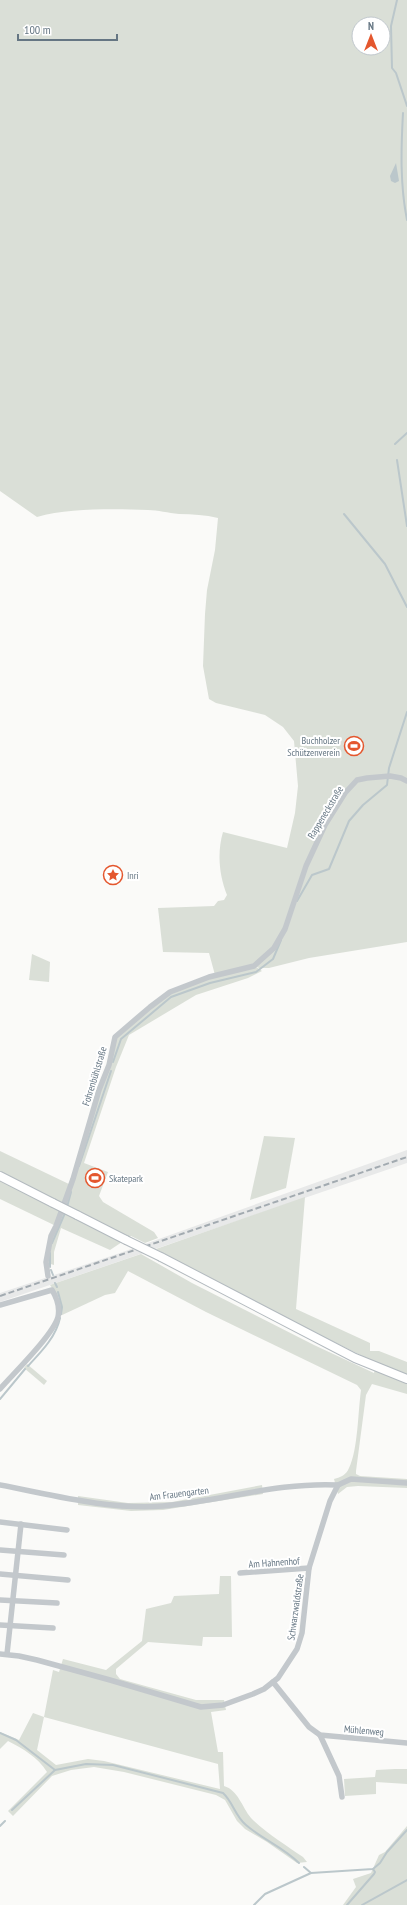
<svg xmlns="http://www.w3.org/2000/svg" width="407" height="1905" font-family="'PT Sans Narrow',sans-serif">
  <rect width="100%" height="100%" fill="#fafaf8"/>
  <polygon fill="#e8e9e9" points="407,1150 407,1163 0,1302 0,1293 117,1254"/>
  <g fill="#dadfd7" fill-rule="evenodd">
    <path d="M0 0H407V942L309 958 269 968H259L255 966 262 971 248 978 196 995 129 1035 116 1067 84 1163 108 1172 99 1196 103 1202 154 1232 158 1238 145 1243 131 1236 110 1250 61 1228 54 1252V1265L47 1263 49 1249 56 1226 0 1199V1151L71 1185 117 1038 170 992 215 975 209 953 163 952 158 908 214 906 218 901 224 900 227 895C219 875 217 852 223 832L287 848 295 813 298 786 294 741 283 727 265 715 216 703 209 699 203 666 205 614 207 590 215 550 218 518C205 515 193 514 179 514 168 513 158 510 148 510 114 509 69 508 37 517L0 491ZM359 24H383V48H359Z"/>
    <polygon points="32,954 50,962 49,982 29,980"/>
    <polygon points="264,1136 295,1138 286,1188 250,1200"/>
    <path d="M305 1197 296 1309 370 1343V1351H379L407 1362V1394L372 1384 366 1395 356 1471V1474L360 1476 407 1479V1488L358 1486 347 1487 338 1494 334 1479C341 1477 346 1475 349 1468 358 1450 358 1411 361 1390L357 1385 206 1312 128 1271 115 1293 105 1295 60 1316 59 1298 50 1285 141 1254 192 1283 314 1345 374 1373 376 1363 221 1285 156 1249Z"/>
    <polygon points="27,1364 47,1381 44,1385 24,1368"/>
    <polygon points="262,1485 263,1494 163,1510 131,1511 78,1505 78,1496 128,1503 172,1502"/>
    <path d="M220 1576H231L232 1637H203L202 1646 148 1642 116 1669V1674L120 1679 196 1700H224L226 1710 211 1712 218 1752H223L224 1786C238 1790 242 1807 251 1818 266 1833 286 1845 303 1857L307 1862 297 1863 267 1842 245 1829 237 1821 225 1800 216 1795 124 1772 94 1767 71 1770 52 1776 13 1816 8 1811 47 1772C38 1757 23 1749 8 1741L0 1749V1732L19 1740 33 1713 44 1717 53 1670 59 1672 63 1659 106 1670 142 1641 146 1609 171 1603 174 1596 219 1594ZM44 1717 218 1764 220 1789 104 1761 88 1759 56 1765 37 1750Z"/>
    <polygon points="395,1769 407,1769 407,1784 376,1782 376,1794 345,1796 344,1779 375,1777 376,1770"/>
    <polygon points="407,1826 407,1905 343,1905 356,1887 353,1879 371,1873 379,1855 385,1852"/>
  </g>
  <polygon fill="#bbc7cb" points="396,163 399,181 395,183 391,181 390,176"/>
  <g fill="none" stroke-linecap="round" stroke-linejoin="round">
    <g stroke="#bbc7cb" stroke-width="2">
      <polyline points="397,0 391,26 392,68 396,73 407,106"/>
      <path d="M403 113C401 149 400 185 407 220"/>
      <polyline points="395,444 407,433"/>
      <polyline points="397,460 407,526"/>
      <polyline points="344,514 385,564 407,607"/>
      <polyline points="297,901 312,875 329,869 349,821 363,805 387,785 389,768 407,712"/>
      <polyline points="113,1062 121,1039 171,997 210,983 256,972 273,959 281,940"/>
      <polyline points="79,1166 111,1071"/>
      <polyline points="67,1207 71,1192"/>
      <polyline points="52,1243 65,1213"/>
      <polyline points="50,1253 50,1267"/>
      <polyline points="51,1270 53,1275"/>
      <polyline points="55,1283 57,1287"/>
      <polyline points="58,1292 62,1307 61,1314"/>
      <path d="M28 1366C41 1352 56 1337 60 1318"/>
      <polyline points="0,1399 25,1369"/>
      <polyline points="0,1733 16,1740 55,1770"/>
      <path d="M12 1810 55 1770 86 1764 113 1765 223 1793C233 1802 235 1816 246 1825 262 1839 283 1847 299 1863"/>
      <polyline points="0,1826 5,1821"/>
      <polyline points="304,1867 311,1873 373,1869 380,1863 387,1852 407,1830"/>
      <polyline points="254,1905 265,1894 311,1873"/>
      <polyline points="347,1905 374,1874 375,1872 373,1869"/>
      <polyline points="362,1905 407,1880"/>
    </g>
    <defs>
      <g id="secondary">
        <polyline points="0,1176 53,1203"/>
        <polyline points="77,1215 126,1240"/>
        <polyline points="161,1257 355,1358 407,1379"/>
      </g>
    </defs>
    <use href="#secondary" stroke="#b3babf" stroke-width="10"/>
    <g stroke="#c3c8cc" stroke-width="5.5">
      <polyline points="48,1276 46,1262 51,1236 56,1226 73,1179 99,1090 109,1065 115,1037 150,1007 170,992 209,977 254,966 274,948 285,929 306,866 325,825 345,793 357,780 367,778 390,776 401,778 407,781"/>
      <path d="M0 1305 52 1290C57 1298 60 1307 58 1317 53 1335 14 1373 0 1389"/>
      <path d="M0 1485C53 1495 108 1510 163 1506 223 1501 277 1482 338 1485"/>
      <polyline points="0,1522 67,1530"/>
      <polyline points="0,1550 64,1555"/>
      <polyline points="240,1573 309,1568"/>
      <polyline points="0,1574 68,1580"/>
      <polyline points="0,1600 57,1603"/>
      <polyline points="0,1625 53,1628"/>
      <polyline points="0,1654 19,1656 37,1660 110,1680 201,1707 223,1705 253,1694 264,1689 278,1678 297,1649 302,1633 309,1568 330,1501 338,1485 351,1479 407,1483"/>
      <polyline points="7,1654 21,1524"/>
      <polyline points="273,1682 309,1727 320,1735 407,1743"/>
      <polyline points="320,1735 339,1776 342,1797"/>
    </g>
    <use href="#secondary" stroke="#fff" stroke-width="8"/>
    <polyline stroke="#a2aab0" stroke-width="2" stroke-dasharray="6 3" stroke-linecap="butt" points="0,1296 407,1157"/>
    <defs>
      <g id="secondary-bridge">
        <polyline points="53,1203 77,1215"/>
        <polyline points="126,1240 161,1257"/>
      </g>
    </defs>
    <use href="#secondary-bridge" stroke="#b3babf" stroke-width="10" stroke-linecap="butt"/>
    <use href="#secondary-bridge" stroke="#fff" stroke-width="8"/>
  </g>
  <defs>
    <symbol id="stadium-ring" viewBox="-11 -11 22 22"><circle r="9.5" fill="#fff" stroke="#e4572e" stroke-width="1.5"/><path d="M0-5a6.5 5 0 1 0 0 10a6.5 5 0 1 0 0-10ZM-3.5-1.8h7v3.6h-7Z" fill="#e4572e"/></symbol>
    <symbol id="sight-ring" viewBox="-11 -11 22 22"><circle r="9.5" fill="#fff" stroke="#e4572e" stroke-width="1.5"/><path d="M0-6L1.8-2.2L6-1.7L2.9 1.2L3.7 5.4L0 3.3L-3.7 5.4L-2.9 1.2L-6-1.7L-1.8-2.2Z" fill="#e4572e"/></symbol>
  </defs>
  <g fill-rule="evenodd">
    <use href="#stadium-ring" x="343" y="735" width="22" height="22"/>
    <use href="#sight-ring" x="102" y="864" width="22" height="22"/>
    <use href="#stadium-ring" x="84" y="1167" width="22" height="22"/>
  </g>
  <g text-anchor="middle" stroke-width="4" stroke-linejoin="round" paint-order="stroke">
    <g font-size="10" fill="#657683" stroke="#fff" text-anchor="start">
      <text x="340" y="744" text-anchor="end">Buchholzer<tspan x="340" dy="12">Schützenverein</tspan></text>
      <text x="127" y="879">Inri</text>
      <text x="109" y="1182">Skatepark</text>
    </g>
    <g font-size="10" fill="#657683" stroke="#fff">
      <text transform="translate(325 812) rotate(-59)" y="4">Rappeneckstraße</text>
      <text transform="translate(94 1076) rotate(-73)" y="4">Fohrenbühlstraße</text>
      <text transform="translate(179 1493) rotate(-7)" y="4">Am Frauengarten</text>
      <text transform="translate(274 1562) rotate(-4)" y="4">Am Hahnenhof</text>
      <text transform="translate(295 1607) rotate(-82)" y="4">Schwarzwaldstraße</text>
      <text transform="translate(364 1730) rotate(5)" y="4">Mühlenweg</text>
    </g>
  </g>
  <g transform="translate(371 36)"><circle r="19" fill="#ffffff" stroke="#c1c8cd"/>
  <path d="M0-3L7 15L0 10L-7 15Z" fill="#e4572e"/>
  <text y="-6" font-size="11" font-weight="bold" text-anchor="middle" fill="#657683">N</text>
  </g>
  <path d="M18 34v6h99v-6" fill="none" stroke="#657683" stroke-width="2"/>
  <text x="24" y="34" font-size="12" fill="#657683" stroke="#ffffff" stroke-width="3" paint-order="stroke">100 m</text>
</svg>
